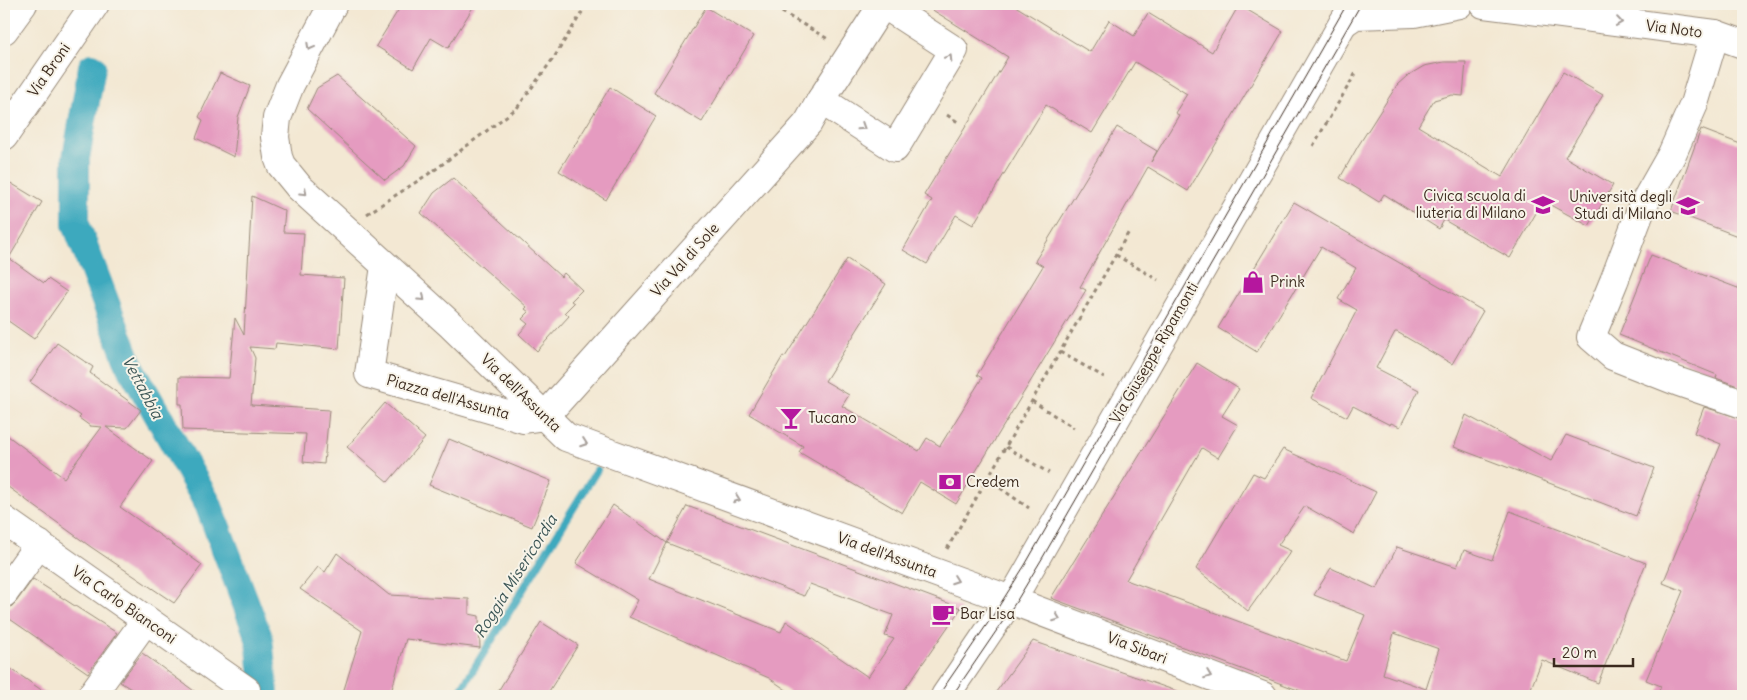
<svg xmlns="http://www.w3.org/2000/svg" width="1747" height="700" font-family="Delius,sans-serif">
  <rect width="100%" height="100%" fill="#f7f3e8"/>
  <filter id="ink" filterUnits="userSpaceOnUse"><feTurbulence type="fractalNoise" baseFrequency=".02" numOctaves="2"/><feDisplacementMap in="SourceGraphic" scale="10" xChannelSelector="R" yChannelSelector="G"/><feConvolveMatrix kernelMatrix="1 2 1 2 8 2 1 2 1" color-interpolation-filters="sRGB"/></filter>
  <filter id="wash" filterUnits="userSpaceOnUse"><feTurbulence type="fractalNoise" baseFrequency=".0096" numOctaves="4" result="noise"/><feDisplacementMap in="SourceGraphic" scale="20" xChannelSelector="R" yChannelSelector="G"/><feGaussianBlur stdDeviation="1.12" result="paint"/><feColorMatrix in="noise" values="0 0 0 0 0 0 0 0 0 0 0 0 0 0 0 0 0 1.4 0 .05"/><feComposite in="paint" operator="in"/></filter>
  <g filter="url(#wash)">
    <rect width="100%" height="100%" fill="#f3e8d3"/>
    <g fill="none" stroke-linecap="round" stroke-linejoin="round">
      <polyline stroke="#3ea9be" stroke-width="8" points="457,696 597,470"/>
      <polyline stroke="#3ea9be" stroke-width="28" points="92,67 76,158 76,224 129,364 208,504 259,638 265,696"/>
    </g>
    <g id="blocks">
      <g fill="#e59bc0" fill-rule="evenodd">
        <polygon points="402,4 475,4 448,48 431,38 413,69 376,46"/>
        <polygon points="923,4 1012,4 1090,52 1109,20 1134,36 1148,13 1212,52 1239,5 1283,31 1188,191 1148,167 1080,287 1086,290 956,504 920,482 902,513 799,452 803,446 749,414 783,356 785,357 847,259 886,284 825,381 849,395 842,406 919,451 927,438 940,446 982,378 977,375 1043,266 1035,261 1117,127 1157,151 1151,162 1179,115 1175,113 1187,94 1135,62 1092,133 1046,105 973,225 956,215 927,264 903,250 932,200 924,195 1008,57"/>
        <polygon points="706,7 753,36 702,122 654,93"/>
        <polygon points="1444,62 1466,62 1463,96 1452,95 1434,100 1418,126 1502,177 1563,72 1603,95 1565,157 1613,185 1589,226 1543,201 1510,258 1444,220 1439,229 1384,194 1379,202 1340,178 1358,146 1397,85 1407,76 1424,66"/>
        <polygon points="220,73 250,86 238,117 234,157 196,138 203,120 199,117"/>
        <polygon points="337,76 416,146 404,166 385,180 307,109 317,88"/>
        <polygon points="610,87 656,116 606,200 559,171"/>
        <polygon points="1701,129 1743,145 1743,238 1671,211"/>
        <polygon points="453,178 561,277 564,273 582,290 571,301 574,303 565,312 569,316 537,351 519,334 528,324 522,319 529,312 525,309 527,307 421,213 434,193"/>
        <polygon points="4,179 42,202 9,258 44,283 48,279 67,292 34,339 4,318"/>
        <polygon points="252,196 285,211 283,232 304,233 301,275 344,278 339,349 276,343 275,349 250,347 255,358 251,405 329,410 324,464 303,462 306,434 183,430 182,404 179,404 179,377 229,378 235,318 244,335"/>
        <polygon points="1294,202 1483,311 1452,364 1397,332 1395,332 1376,368 1419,390 1400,427 1391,423 1390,425 1353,406 1347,417 1311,398 1357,310 1338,299 1356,268 1321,247 1257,352 1218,328"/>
        <polygon points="1651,255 1743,290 1743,388 1716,378 1717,375 1619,335"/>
        <polygon points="57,343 93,367 90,373 141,410 127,428 106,427 153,461 120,507 202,565 174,603 91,547 4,484 4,433 64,478 102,427 90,426 79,418 81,416 30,382"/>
        <path d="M1197 363 1239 389 1222 416 1238 425 1218 458 1202 448 1126 580 1346 661 1365 615 1314 595 1331 568 1377 589 1397 547 1457 567 1464 550 1492 560 1510 511 1646 563 1598 683 1542 660 1528 696H1314L1051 598ZM1394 633 1439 649 1426 689 1383 674Z"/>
        <polygon points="385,403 425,438 388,482 347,447"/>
        <polygon points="1704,407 1743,419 1743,696 1657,696 1661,686 1646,680 1683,591 1663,583 1721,444 1694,433"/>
        <polygon points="1466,415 1551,461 1566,435 1654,468 1636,516 1454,447"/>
        <polygon points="449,439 551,481 532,527 429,485"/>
        <polygon points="1283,449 1376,492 1354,534 1305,506 1278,545 1291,551 1248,611 1196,569 1253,473 1264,478"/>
        <path d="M613 505 667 543 687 506 961 608 900 696H795L769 678 629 617 638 600 576 563ZM667 543 804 596 810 584 893 615 885 636 894 639 868 677 786 621 781 632 649 579Z"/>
        <polygon points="337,553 389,595 469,599 469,614 479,616 480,648 406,639 390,696 342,696 362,631 300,589 318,567 325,572"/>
        <polygon points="33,579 117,633 88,673 4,615 4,608 11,607 16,602"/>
        <polygon points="541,622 578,645 546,696 495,696"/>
        <polygon points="1033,641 1182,693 1182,696 993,696"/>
        <polygon points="142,653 201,696 142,696 120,682"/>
        <polygon points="4,664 50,696 4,696"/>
      </g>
    </g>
  </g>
  <g filter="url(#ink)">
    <use href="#blocks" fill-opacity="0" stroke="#978978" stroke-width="1"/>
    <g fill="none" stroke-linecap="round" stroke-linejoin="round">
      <defs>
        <g id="minor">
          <polyline points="333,4 290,85 277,118 275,137 278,157 281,165 299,187 452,326 566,437 1005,598 1263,696"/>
          <polyline points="1484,4 1715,34 1743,44"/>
          <polyline points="1343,23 1355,15 1414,13 1459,4"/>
          <polyline points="4,30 23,4"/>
          <polyline points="1715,34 1694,104 1672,154 1642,207 1614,281 1591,337 1613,356 1679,382 1743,404"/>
          <polyline points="821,100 895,148 954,50 883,4"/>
          <polyline points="4,136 95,4"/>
          <polyline points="385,266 369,374 524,419 545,416"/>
          <polyline points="545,416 808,123 821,100 883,4"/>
          <polyline points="4,520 246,690 246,696"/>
          <polyline points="4,593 39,544"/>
          <polyline points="91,696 145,621"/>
          <polyline points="945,696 1019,587 1354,4"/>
        </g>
      </defs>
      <use href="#minor" stroke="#978978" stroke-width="30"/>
      <g stroke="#978978" stroke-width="3" stroke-dasharray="4 4" stroke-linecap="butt">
        <polyline points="768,4 828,39"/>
        <polyline points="947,115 958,122"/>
        <polyline points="1313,146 1357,71"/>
        <polyline points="367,214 436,169 517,108 555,56 587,4"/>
        <polyline points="1116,255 1158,280"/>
        <polyline points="1060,352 1104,377"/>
        <polyline points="1032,401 1074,428"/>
        <polyline points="1006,447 1049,473"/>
        <polyline points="987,479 1029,508"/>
        <polyline points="947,549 1130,230"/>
      </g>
      <use href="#minor" stroke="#fff" stroke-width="28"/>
      <g stroke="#3b2a1e" stroke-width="1">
        <polyline points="938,696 992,617 1025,565 1347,4"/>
        <polyline points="952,696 1016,602 1043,557 1361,4"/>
      </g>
    </g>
    <defs><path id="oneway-chevron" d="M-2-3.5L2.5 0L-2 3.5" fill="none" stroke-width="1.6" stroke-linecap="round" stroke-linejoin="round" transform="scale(1.25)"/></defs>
    <g stroke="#a79f9a">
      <use href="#oneway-chevron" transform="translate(1619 22) rotate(8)"/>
      <use href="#oneway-chevron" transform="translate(310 47) rotate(118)"/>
      <use href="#oneway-chevron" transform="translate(949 58) rotate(-58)"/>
      <use href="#oneway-chevron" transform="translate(862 127) rotate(33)"/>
      <use href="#oneway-chevron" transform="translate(304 192) rotate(43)"/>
      <use href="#oneway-chevron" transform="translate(422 298) rotate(42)"/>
      <use href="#oneway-chevron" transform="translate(584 443) rotate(20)"/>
      <use href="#oneway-chevron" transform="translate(737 499) rotate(20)"/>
      <use href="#oneway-chevron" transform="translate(955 580) rotate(20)"/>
      <use href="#oneway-chevron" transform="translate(1057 618) rotate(21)"/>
      <use href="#oneway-chevron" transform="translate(1208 675) rotate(21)"/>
    </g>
  </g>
  <defs>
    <symbol id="school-bare" viewBox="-9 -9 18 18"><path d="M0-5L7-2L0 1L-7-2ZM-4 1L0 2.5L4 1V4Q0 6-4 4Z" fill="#b5179e" stroke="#f7f3e8" stroke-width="2.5" paint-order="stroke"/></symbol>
    <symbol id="university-bare" viewBox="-9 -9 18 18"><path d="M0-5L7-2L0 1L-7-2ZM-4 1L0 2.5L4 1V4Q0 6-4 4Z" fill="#b5179e" stroke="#f7f3e8" stroke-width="2.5" paint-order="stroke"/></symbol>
    <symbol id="shop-bare" viewBox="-9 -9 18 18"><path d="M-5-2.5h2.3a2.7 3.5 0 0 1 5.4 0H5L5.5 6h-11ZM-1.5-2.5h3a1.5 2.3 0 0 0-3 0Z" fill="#b5179e" stroke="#f7f3e8" stroke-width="2.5" paint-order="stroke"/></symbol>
    <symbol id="bar-bare" viewBox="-9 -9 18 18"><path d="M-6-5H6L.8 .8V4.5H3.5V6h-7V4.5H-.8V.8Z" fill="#b5179e" stroke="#f7f3e8" stroke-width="2.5" paint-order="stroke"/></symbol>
    <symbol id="bank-bare" viewBox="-9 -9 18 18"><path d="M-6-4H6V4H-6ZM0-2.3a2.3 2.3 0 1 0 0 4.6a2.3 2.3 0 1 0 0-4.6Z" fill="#b5179e" stroke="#f7f3e8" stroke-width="2.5" paint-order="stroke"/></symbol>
    <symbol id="cafe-bare" viewBox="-9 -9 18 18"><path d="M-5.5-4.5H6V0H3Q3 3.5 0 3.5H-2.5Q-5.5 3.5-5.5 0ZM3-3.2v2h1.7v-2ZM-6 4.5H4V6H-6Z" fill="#b5179e" stroke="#f7f3e8" stroke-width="2.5" paint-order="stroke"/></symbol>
  </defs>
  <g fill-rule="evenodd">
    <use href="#school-bare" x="1527" y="189" width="32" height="32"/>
    <use href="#university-bare" x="1672" y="190" width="32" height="32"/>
    <use href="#shop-bare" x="1237" y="266" width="32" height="32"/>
    <use href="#bar-bare" x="775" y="402" width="32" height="32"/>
    <use href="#bank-bare" x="934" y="466" width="32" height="32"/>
    <use href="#cafe-bare" x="927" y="598" width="32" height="32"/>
  </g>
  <g text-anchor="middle" stroke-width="4" stroke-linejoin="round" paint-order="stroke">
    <g font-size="15" fill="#3b2a1e" stroke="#f7f3e8">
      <text transform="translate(1674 29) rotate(7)" y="5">Via Noto</text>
      <text transform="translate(49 70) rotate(-55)" y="5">Via Broni</text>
      <text transform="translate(685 260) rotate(-48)" y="5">Via Val di Sole</text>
      <text transform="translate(1154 353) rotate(-60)" y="5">Via Giuseppe Ripamonti</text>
      <text transform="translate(521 393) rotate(44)" y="5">Via dell'Assunta</text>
      <text transform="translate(448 397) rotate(16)" y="5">Piazza dell'Assunta</text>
      <text transform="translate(887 555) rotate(20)" y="5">Via dell'Assunta</text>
      <text transform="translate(124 605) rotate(35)" y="5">Via Carlo Bianconi</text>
      <text transform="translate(1137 648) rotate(21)" y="5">Via Sibari</text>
    </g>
    <g font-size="15" fill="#3b2a1e" stroke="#f7f3e8" text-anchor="start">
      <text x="1526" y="201" text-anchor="end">Civica scuola di<tspan x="1526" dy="17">liuteria di Milano</tspan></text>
      <text x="1672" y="202" text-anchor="end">Università degli<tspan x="1672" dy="17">Studi di Milano</tspan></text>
      <text x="1270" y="287">Prink</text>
      <text x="808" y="423">Tucano</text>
      <text x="966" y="487">Credem</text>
      <text x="960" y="619">Bar Lisa</text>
    </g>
    <g font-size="16" font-style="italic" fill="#3c5656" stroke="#f7f3e8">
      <text transform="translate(143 387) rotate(62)" y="6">Vettabbia</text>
      <text transform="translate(515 576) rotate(-58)" y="6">Roggia Misericordia</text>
    </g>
  </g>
  <rect width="1747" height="700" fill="none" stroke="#f7f3e8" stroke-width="20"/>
  <path d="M1554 658v8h79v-8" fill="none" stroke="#3b2a1e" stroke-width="2.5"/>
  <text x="1562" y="658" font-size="15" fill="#3b2a1e" stroke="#f7f3e8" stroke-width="4" paint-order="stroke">20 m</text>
</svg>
